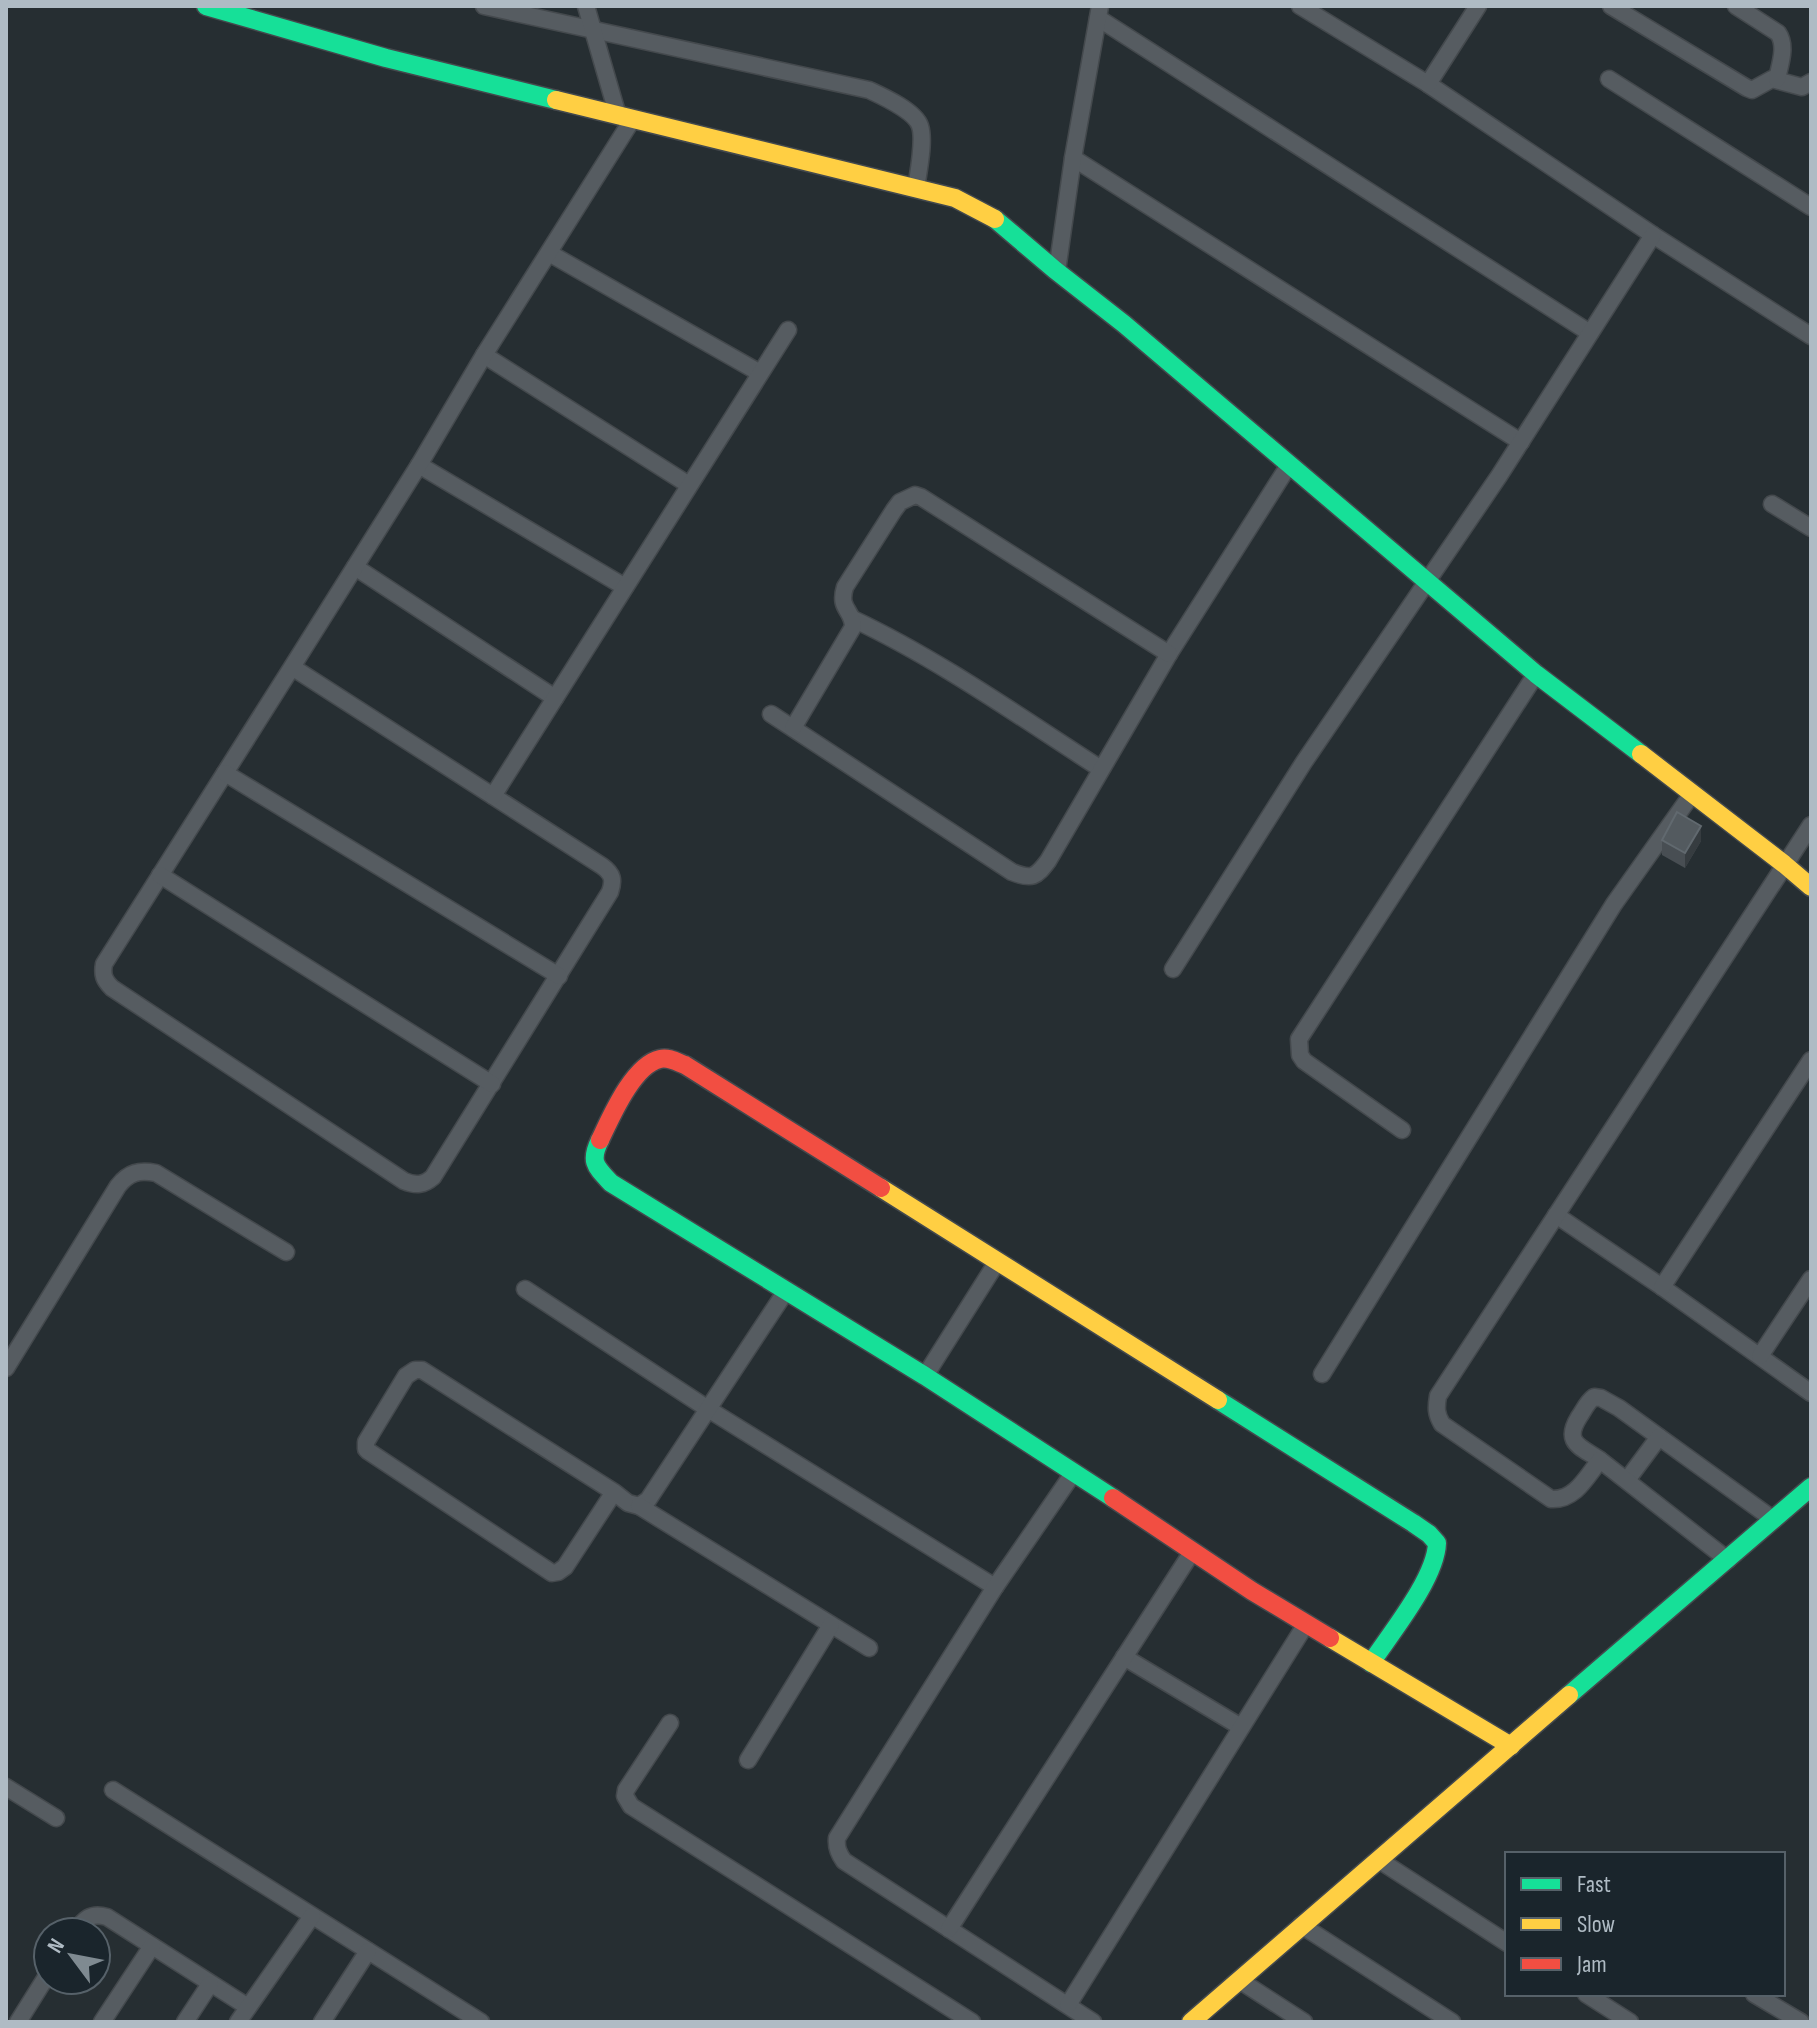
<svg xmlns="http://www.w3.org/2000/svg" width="1817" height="2028" font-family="'Sofia Sans Condensed',sans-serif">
  <rect width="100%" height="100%" fill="#262e32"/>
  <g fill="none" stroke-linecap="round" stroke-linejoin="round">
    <defs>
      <g id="street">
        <path d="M484 6 869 90C884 97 915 111 920 126 925 141 918 173 916 189"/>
        <polyline points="586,6 618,116"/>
        <polyline points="1300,6 1428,84 1653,235 1811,336"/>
        <polyline points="1611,6 1747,88 1752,90 1772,79 1802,87 1811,82"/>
        <path d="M1736 6 1778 33C1787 46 1780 64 1777 79"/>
        <polyline points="1098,18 1590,333"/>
        <polyline points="1609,79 1811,207"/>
        <polyline points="1428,84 1478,6"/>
        <polyline points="1073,158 1521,442"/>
        <polyline points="549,253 760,373"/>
        <polyline points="1057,271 1073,158 1100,6"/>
        <polyline points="484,355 689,485"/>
        <polyline points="419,465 625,587"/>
        <polyline points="1772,504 1811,528"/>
        <polyline points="355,567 555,698"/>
        <path d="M853 619C940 660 1020 717 1101 769"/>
        <path d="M292 667 602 866C613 874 614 880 610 892L433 1177C424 1185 416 1186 404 1181L112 988C104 980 102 975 104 964L292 667 419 465 484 355 632 120"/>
        <path d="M771 714 1012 872C1032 880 1036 877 1048 861L1169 654 1289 465"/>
        <path d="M793 728 853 627C853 609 838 610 845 587L894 510 900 502 915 495 921 497 1169 654"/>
        <polyline points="225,773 559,976"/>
        <polyline points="493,796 788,330"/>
        <polyline points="160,875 492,1084"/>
        <polyline points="1173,969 1304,762 1499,476 1653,235"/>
        <polyline points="1402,1130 1304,1061 1300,1055 1299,1039 1536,674"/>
        <polyline points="1556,1215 1662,1287 1811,1393"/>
        <polyline points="1662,1287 1811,1060"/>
        <polyline points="525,1289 708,1409 995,1587"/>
        <polyline points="1760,1356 1811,1279"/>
        <path d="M6 1368 118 1186C129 1172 139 1170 156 1173L286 1252"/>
        <polyline points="1322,1374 1614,904 1692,794"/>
        <polyline points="925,1376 997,1262"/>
        <path d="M1600 1460C1580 1446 1563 1443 1579 1417 1584 1410 1587 1402 1594 1397L1601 1398 1619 1408 1774 1520"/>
        <path d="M1074 1472 995 1587 837 1838C836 1847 838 1853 844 1861L1093 2022"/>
        <polyline points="1627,1480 1659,1437"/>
        <polyline points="614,1492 565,1567 558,1572 552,1573 368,1451 366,1449 366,1442 406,1376 415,1370 422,1370 614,1492 628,1503 639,1506 648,1500 786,1291"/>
        <polyline points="639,1506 869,1648"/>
        <path d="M1728 1560 1600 1460C1587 1476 1575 1501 1551 1499L1442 1424C1436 1414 1436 1408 1438 1396L1811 825"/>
        <polyline points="1124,1657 1241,1727"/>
        <polyline points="670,1723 626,1790 625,1796 631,1806 972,2022"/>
        <polyline points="748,1760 831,1625"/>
        <polyline points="6,1787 56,1818"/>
        <polyline points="113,1790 481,2022"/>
        <polyline points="1379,1860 1507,1943"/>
        <polyline points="1301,1925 1452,2022"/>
        <polyline points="949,1929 1192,1552"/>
        <path d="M75 1932C84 1919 91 1912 107 1917L248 2007"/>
        <polyline points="1239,1980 1304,2022"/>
        <polyline points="1586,1994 1630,2022"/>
        <polyline points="1754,1994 1801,2022"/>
        <polyline points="1068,2005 1306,1624"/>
        <polyline points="18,2022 48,1974"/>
        <polyline points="102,2022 152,1946"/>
        <polyline points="185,2022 210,1984"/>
        <polyline points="238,2022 312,1916"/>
        <polyline points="322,2022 368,1951"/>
      </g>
      <g id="fast">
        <polyline points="206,6 386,58 556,100"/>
        <polyline points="995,219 1055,270 1124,324 1536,674 1641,754"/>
        <path d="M600 1140C589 1162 596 1167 611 1183L925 1376 1113 1498"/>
        <path d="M1218 1400 1413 1523 1429 1534 1437 1543C1436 1578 1391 1633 1371 1663"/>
        <polyline points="1569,1695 1811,1487"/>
      </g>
      <g id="slow">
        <polyline points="556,100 955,198 995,219"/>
        <polyline points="1641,754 1784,864 1811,887"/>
        <polyline points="881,1188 1218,1400"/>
        <polyline points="1330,1638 1511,1746"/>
        <polyline points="1191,2022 1569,1695"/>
      </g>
      <g id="jam">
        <path d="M600 1140C611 1117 633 1065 660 1059 669 1057 677 1062 685 1065L881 1188"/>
        <polyline points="1113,1498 1252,1591 1330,1638"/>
      </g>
    </defs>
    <use href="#street" stroke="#44494d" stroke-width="19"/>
    <use href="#fast" stroke="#44494d" stroke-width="21"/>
    <use href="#slow" stroke="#44494d" stroke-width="21"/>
    <use href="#jam" stroke="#44494d" stroke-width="21"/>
    <use href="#street" stroke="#565c61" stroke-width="16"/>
    <use href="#fast" stroke="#16e098" stroke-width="18"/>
    <use href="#slow" stroke="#ffcf43" stroke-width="18"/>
    <use href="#jam" stroke="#f24e42" stroke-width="18"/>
  </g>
  <polygon fill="#484e53" points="1662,840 1701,841 1685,868 1662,855"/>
  <polygon fill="#363c40" points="1701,826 1701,841 1685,868 1685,853"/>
  <polygon fill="#535a5f" stroke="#61696f" stroke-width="2" points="1677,812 1701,826 1685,853 1662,840"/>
  <rect width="1817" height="2028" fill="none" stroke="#afbbc4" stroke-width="16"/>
  <rect x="1505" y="1852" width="280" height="144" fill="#1a252c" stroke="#566169" stroke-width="2"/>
  <rect x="1521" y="1878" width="40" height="12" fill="#16e098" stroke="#566169" stroke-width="2"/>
  <text x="1577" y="1892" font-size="24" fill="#afbbc4">Fast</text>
  <rect x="1521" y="1918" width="40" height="12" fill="#ffcf43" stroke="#566169" stroke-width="2"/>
  <text x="1577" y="1932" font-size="24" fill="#afbbc4">Slow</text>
  <rect x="1521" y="1958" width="40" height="12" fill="#f24e42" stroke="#566169" stroke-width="2"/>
  <text x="1577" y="1972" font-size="24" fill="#afbbc4">Jam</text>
  <g transform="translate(72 1956) rotate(302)"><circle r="38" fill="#1a252c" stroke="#566169" stroke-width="2"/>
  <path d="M0-6L14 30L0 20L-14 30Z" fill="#7f8a91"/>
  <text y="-12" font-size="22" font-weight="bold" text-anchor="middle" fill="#afbbc4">N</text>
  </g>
</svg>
